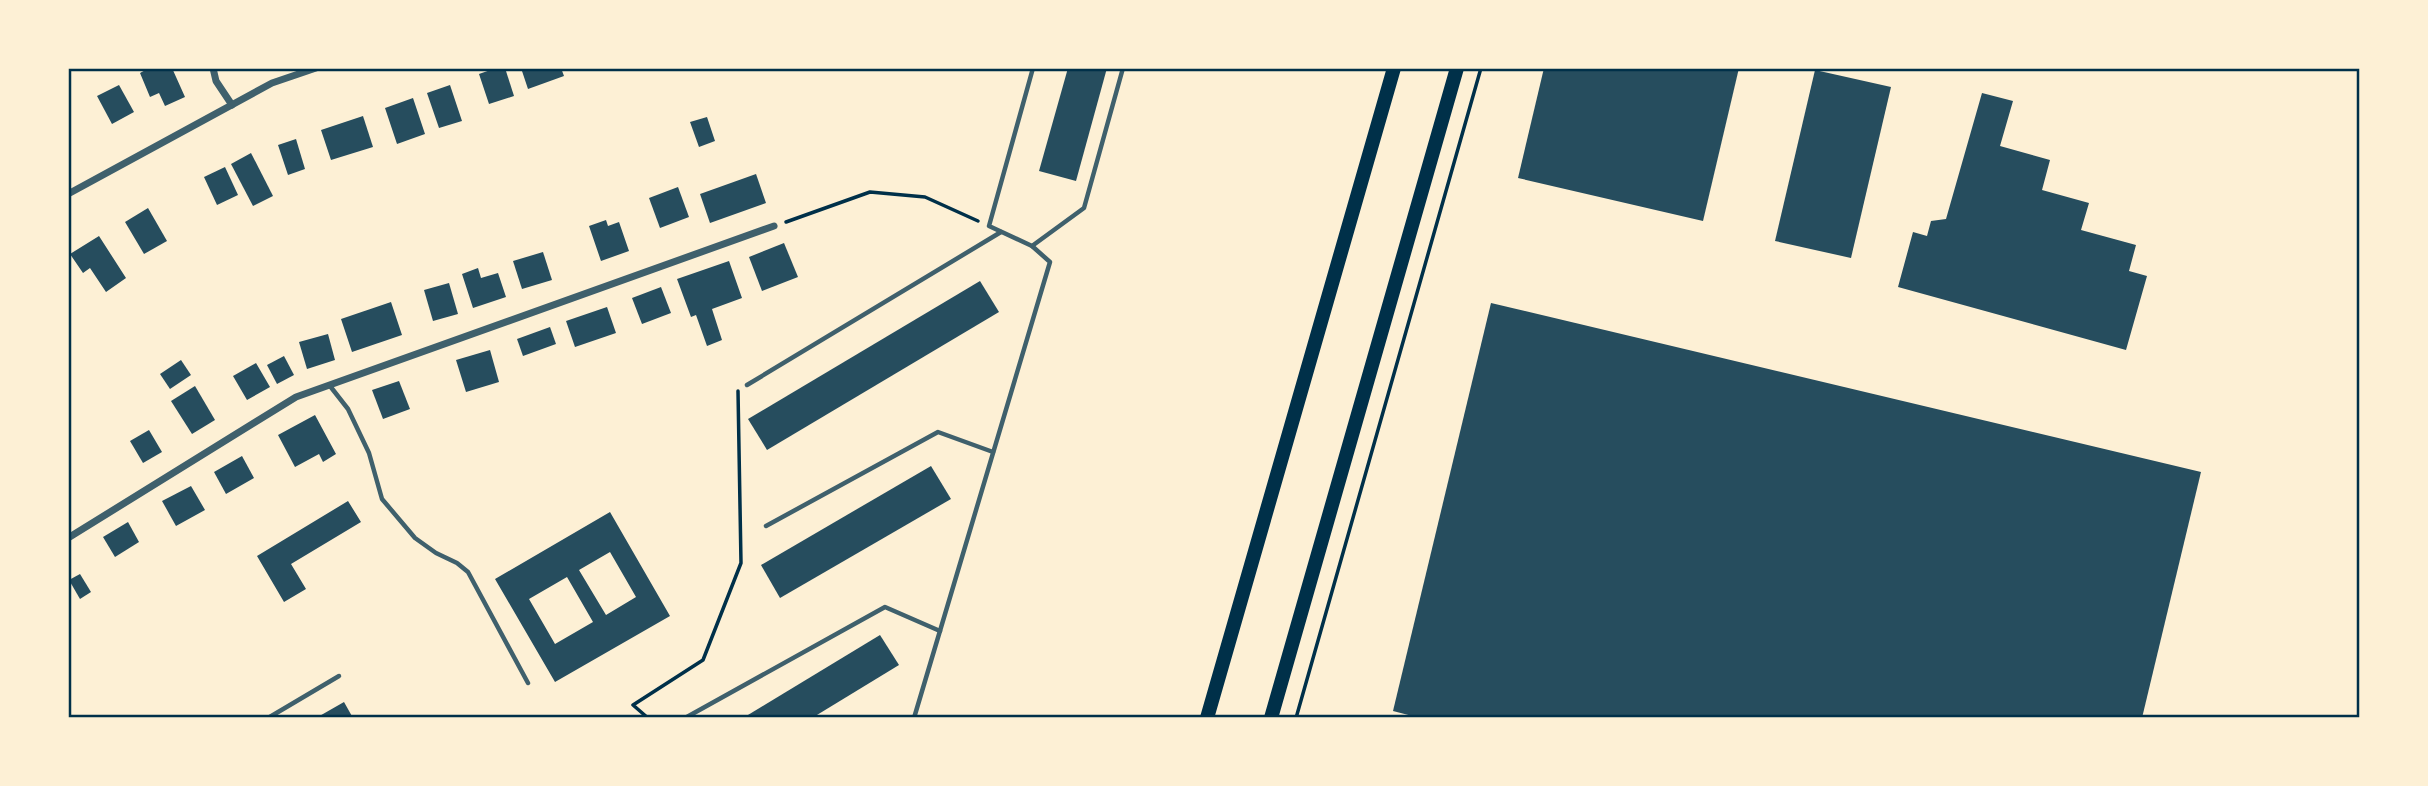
<svg xmlns="http://www.w3.org/2000/svg" width="2428" height="786" font-family="Commissioner,sans-serif">
  <rect width="100%" height="100%" fill="#fdf0d5"/>
  <g fill="#264d5e" fill-rule="evenodd">
    <polygon points="149,68 172,68 185,97 165,106 159,93 150,97 140,73"/>
    <polygon points="496,68 505,68 514,96 489,104 479,74"/>
    <polygon points="521,68 561,68 564,76 528,89"/>
    <polygon points="1068,68 1107,68 1076,181 1039,171"/>
    <polygon points="1544,68 1739,68 1703,221 1518,178"/>
    <polygon points="1815,70 1891,87 1851,258 1775,241"/>
    <polygon points="119,85 134,112 112,124 97,96"/>
    <polygon points="450,85 462,121 439,128 427,93"/>
    <polygon points="1982,93 2013,101 2000,146 2050,160 2042,190 2089,203 2081,230 2136,245 2129,271 2147,276 2126,350 1898,287 1913,232 1927,236 1931,221 1946,219"/>
    <polygon points="413,98 425,134 397,144 385,108"/>
    <polygon points="363,116 373,147 331,160 321,130"/>
    <polygon points="707,117 715,141 699,147 690,122"/>
    <polygon points="296,139 305,169 288,175 278,145"/>
    <polygon points="251,153 273,196 253,206 231,164"/>
    <polygon points="225,167 238,195 217,205 204,177"/>
    <polygon points="756,174 766,203 710,223 700,194"/>
    <polygon points="678,187 689,217 660,228 649,198"/>
    <polygon points="148,208 167,241 144,254 125,222"/>
    <polygon points="606,220 608,226 619,222 629,251 601,261 589,226"/>
    <polygon points="99,236 126,278 106,292 90,268 83,273 70,254"/>
    <polygon points="784,243 798,277 762,291 749,257"/>
    <polygon points="543,252 552,280 522,289 513,261"/>
    <polygon points="729,261 742,298 712,309 722,340 707,346 696,315 691,317 677,279"/>
    <polygon points="478,268 481,278 498,273 506,297 473,308 462,274"/>
    <polygon points="980,281 999,312 767,450 748,419"/>
    <polygon points="449,283 458,314 433,321 424,290"/>
    <polygon points="661,287 671,313 642,324 632,298"/>
    <polygon points="391,302 402,335 352,352 341,319"/>
    <polygon points="1491,303 2201,472 2142,718 1420,718 1393,711"/>
    <polygon points="607,307 616,333 575,347 566,321"/>
    <polygon points="550,327 556,344 523,356 517,339"/>
    <polygon points="328,334 335,360 307,369 299,342"/>
    <polygon points="490,350 499,382 466,392 456,360"/>
    <polygon points="284,356 294,375 277,384 267,365"/>
    <polygon points="181,360 191,375 170,389 160,374"/>
    <polygon points="256,363 270,387 247,400 233,376"/>
    <polygon points="399,381 410,409 383,419 372,390"/>
    <polygon points="195,386 215,420 192,434 171,401"/>
    <polygon points="315,415 336,454 323,462 319,454 295,467 278,435"/>
    <polygon points="149,430 162,452 143,463 130,441"/>
    <polygon points="242,456 254,478 226,494 214,472"/>
    <polygon points="931,466 951,499 780,598 761,565"/>
    <polygon points="191,486 205,510 176,526 162,501"/>
    <polygon points="348,501 361,522 291,564 306,589 284,602 257,556"/>
    <path d="M610 512 670 616 555 682 495 579ZM610 552 636 597 606 615 579 570ZM567 577 593 622 555 644 529 599Z"/>
    <polygon points="128,522 139,542 115,557 103,537"/>
    <polygon points="80,574 91,592 80,599 69,580"/>
    <polygon points="880,635 899,665 812,718 743,718"/>
    <polygon points="344,702 353,718 316,718"/>
  </g>
  <g fill="none" stroke-linecap="round" stroke-linejoin="round">
    <g stroke="#003049" stroke-width="3.5">
      <polyline points="786,222 870,192 925,197 978,221"/>
      <polyline points="648,718 633,705 703,660 741,563 738,391"/>
      <polyline points="1296,718 1481,68"/>
    </g>
    <g stroke="#3f606c" stroke-width="4.5">
      <polyline points="1032,246 1084,208 1123,68"/>
      <polyline points="747,385 1001,232"/>
      <polyline points="330,386 348,409 369,453 382,499 415,538 436,553 457,563 468,572 528,683"/>
      <polyline points="766,526 938,432 993,452"/>
      <polyline points="268,718 339,676"/>
      <polyline points="685,718 885,607 940,631"/>
      <polyline points="914,718 1050,262 1032,246 989,226 1033,68"/>
    </g>
    <g stroke="#3f606c" stroke-width="7">
      <polyline points="213,68 216,81 232,105"/>
      <polyline points="68,194 272,83 316,68"/>
      <polyline points="68,538 296,397 774,226"/>
    </g>
    <g stroke="#003049" stroke-width="14">
      <polyline points="1207,718 1394,68"/>
      <polyline points="1271,718 1457,68"/>
    </g>
  </g>
  <rect width="2428" height="786" fill="none" stroke="#fdf0d5" stroke-width="140"/>
  <rect x="70" y="70" width="2288" height="646" fill="none" stroke="#003049" stroke-width="2.5"/>
</svg>
